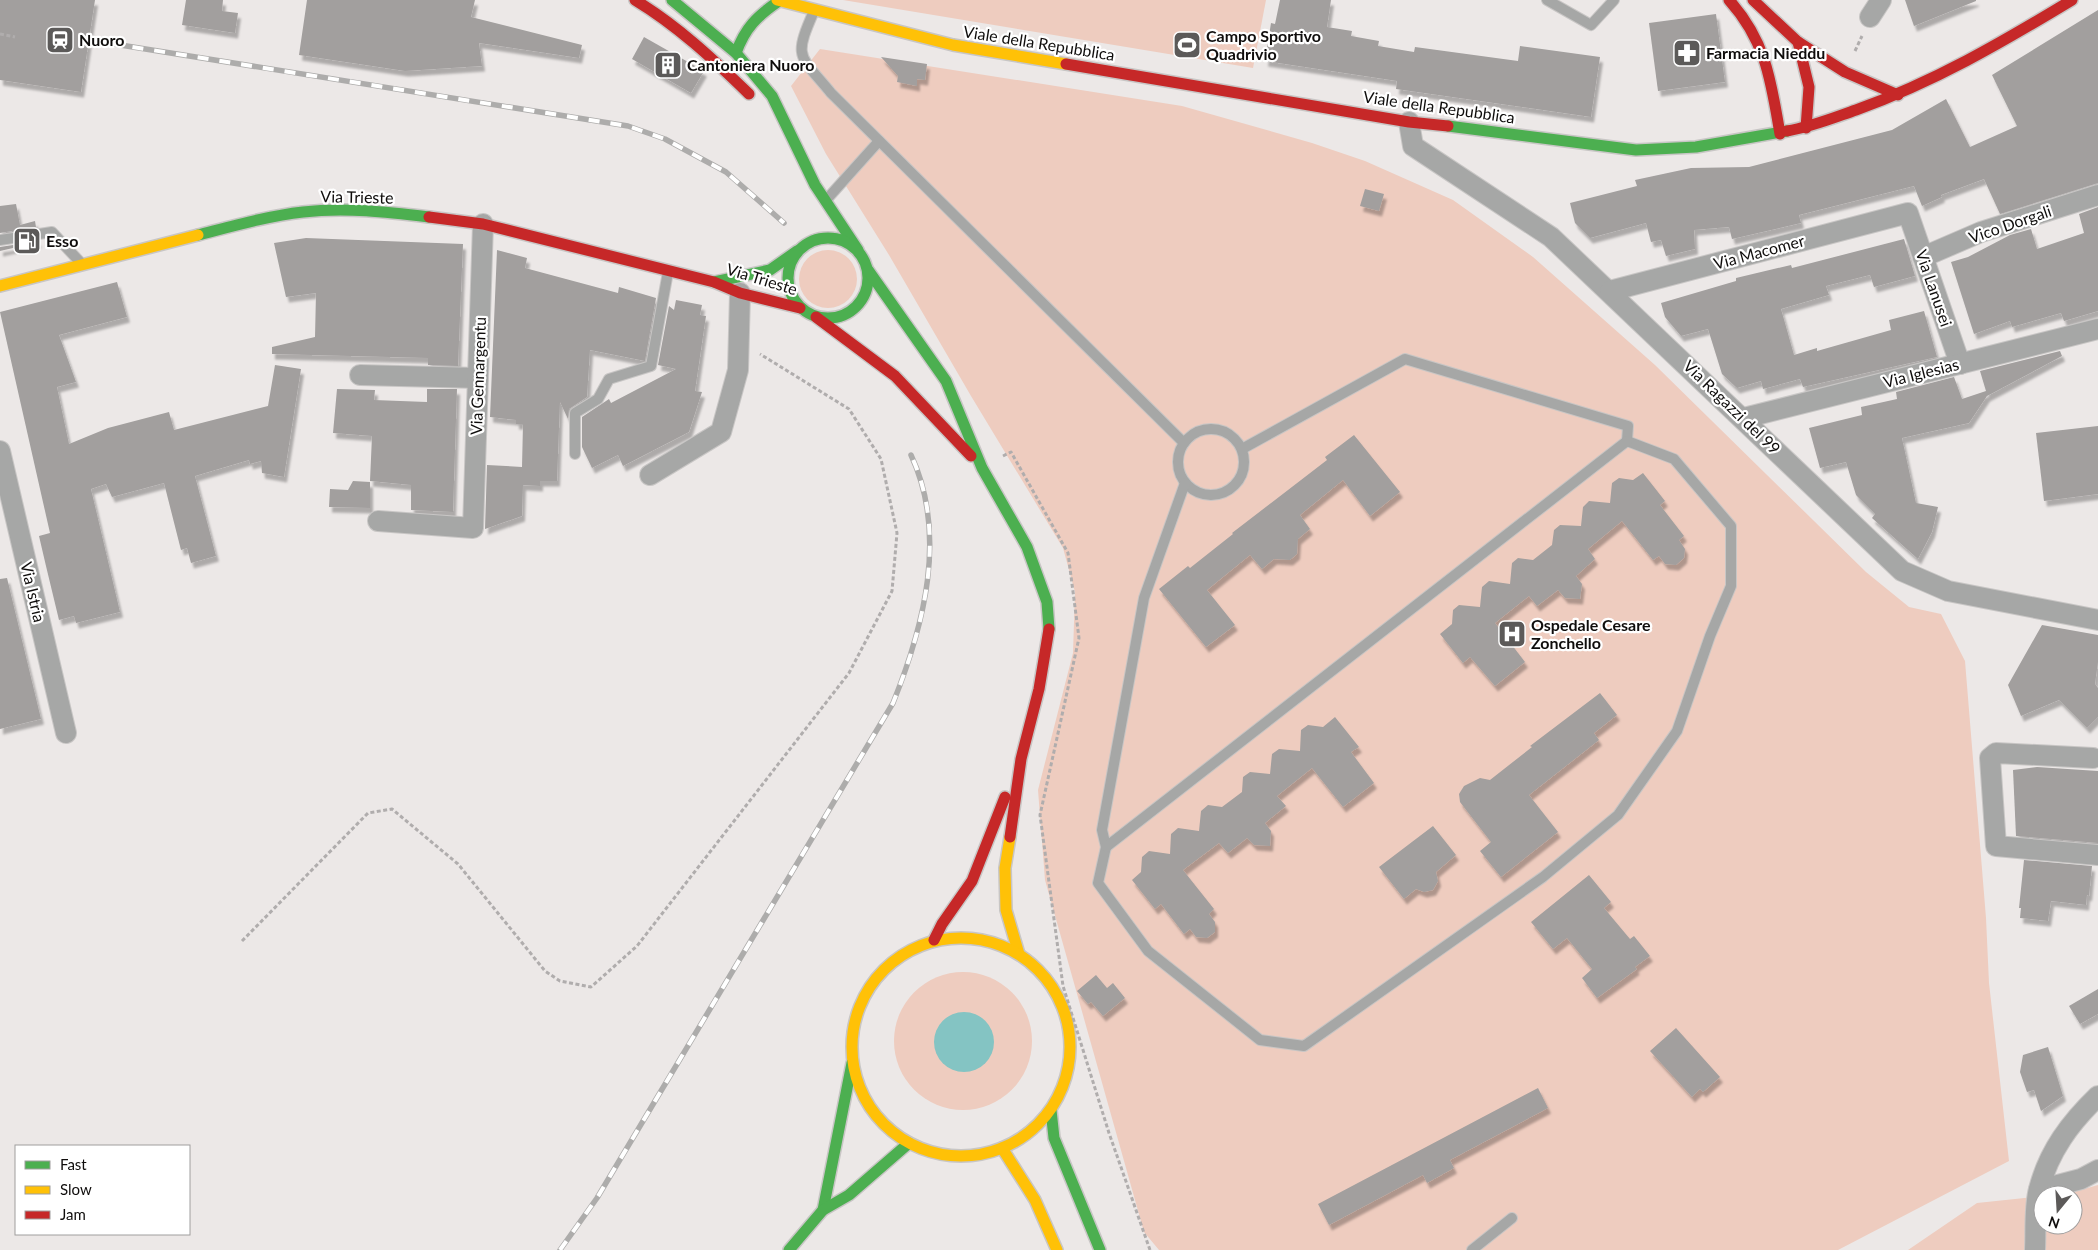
<svg xmlns="http://www.w3.org/2000/svg" width="2098" height="1250" font-family="Lato,sans-serif">
  <defs>
    <filter id="shadow"><feDropShadow dx="3" dy="5.5" stdDeviation="1" flood-color="#0004"/></filter>
  </defs>
  <rect width="100%" height="100%" fill="#ece8e7"/>
  <g fill="#eeccbf">
    <polygon points="843,0 1266,0 1253,68"/>
    <polygon points="820,49 1182,106 1312,143 1365,161 1453,200 1533,257 1655,365 1866,572 1909,607 1941,614 1965,661 1986,918 1989,983 2009,1161 1838,1250 1159,1250 1144,1232 1045,880 1038,790 1073,653 1075,592 1063,548 971,396 889,255 826,154 791,86"/>
    <circle cx="828" cy="279" r="29"/>
    <circle cx="963" cy="1041" r="69"/>
    <polygon points="2098,1185 2098,1250 1908,1250 1977,1203 2043,1196 2043,1225 2073,1225 2073,1195 2054,1195 2070,1193"/>
  </g>
  <circle fill="#84c4c3" cx="964" cy="1042" r="30"/>
  <g fill="#a29f9e" filter="url(#shadow)">
    <polygon points="0,0 95,0 81,92 0,80"/>
    <polygon points="186,0 223,0 222,11 238,13 235,33 182,25"/>
    <polygon points="307,0 475,0 471,17 582,45 579,58 479,43 482,66 405,71 299,55"/>
    <polygon points="1280,0 1331,0 1327,27 1352,31 1351,36 1379,41 1378,46 1414,52 1415,47 1518,61 1520,46 1600,57 1591,117 1396,89 1397,81 1265,61 1271,23 1275,24"/>
    <polygon points="1905,0 1976,0 1976,1 1914,26"/>
    <polygon points="2098,10 2098,183 2000,214 1984,179 1941,195 1942,197 1922,206 1914,186 1799,215 1801,223 1732,239 1729,227 1694,230 1695,249 1666,256 1661,240 1651,242 1646,223 1590,238 1575,223 1570,203 1637,186 1635,180 1691,168 1749,167 1892,130 1946,99 1970,147 2017,126 1992,75"/>
    <polygon points="1716,14 1725,82 1658,91 1649,23"/>
    <polygon points="644,37 704,71 691,93 632,59"/>
    <polygon points="881,57 927,64 925,80 917,79 917,86 897,82 898,76"/>
    <polygon points="1365,189 1384,194 1379,211 1360,206"/>
    <polygon points="16,204 20,225 35,221 36,227 0,233 0,206"/>
    <polygon points="2098,207 2098,311 2064,321 2061,313 2012,327 2010,321 1974,334 1951,262 1968,257 2010,235 2031,229 2037,249 2084,233 2079,214"/>
    <polygon points="306,238 463,244 458,366 428,365 428,358 272,354 272,347 315,337 316,293 286,297 274,243"/>
    <polygon points="1904,239 1915,276 1874,287 1870,275 1826,286 1829,295 1781,309 1794,355 1817,348 1817,351 1891,330 1889,320 1924,311 1937,357 1803,387 1800,379 1763,389 1761,381 1737,388 1722,374 1708,329 1681,336 1665,317 1661,303 1736,281 1736,278 1791,265 1792,268"/>
    <polygon points="39,241 39,242 0,251 0,247"/>
    <polygon points="497,250 527,258 525,268 618,293 619,287 656,298 645,361 590,350 587,397 569,409 568,419 560,402 557,481 540,481 540,486 523,485 522,516 485,529 487,465 522,467 523,424 516,424 516,420 490,417"/>
    <polygon points="117,282 127,317 59,335 76,382 57,387 69,444 108,428 169,412 174,430 268,406 275,365 301,369 284,477 262,473 261,461 250,464 249,460 195,476 216,556 191,563 187,548 181,550 164,483 112,497 106,484 91,489 120,612 76,623 74,616 59,620 46,566 39,536 50,533 0,312"/>
    <polygon points="676,300 702,305 700,315 706,316 695,391 702,392 689,432 623,466 618,455 592,468 582,447 582,417 609,399 611,403 676,369 658,365 669,306 674,310"/>
    <polygon points="2060,351 2062,356 1987,396 1969,423 1902,438 1916,503 1938,507 1932,532 1918,559 1872,518 1875,514 1856,495 1846,462 1820,468 1809,428 1862,415 1861,407 1897,399 1896,392 1954,377 1962,399 1986,391 1980,371"/>
    <polygon points="337,389 375,390 374,400 427,402 427,389 457,389 453,512 411,510 411,485 370,481 372,436 333,433"/>
    <polygon points="2098,426 2098,494 2044,501 2036,433"/>
    <polygon points="1354,435 1400,492 1370,516 1343,480 1300,515 1310,529 1298,539 1297,554 1290,560 1274,559 1262,569 1250,555 1207,590 1235,625 1206,647 1159,589 1188,566 1190,568 1233,534 1232,533 1327,460 1325,457"/>
    <polygon points="1643,473 1665,501 1660,505 1684,536 1679,540 1685,549 1684,558 1676,565 1665,564 1659,556 1653,560 1622,521 1588,549 1595,559 1576,576 1582,584 1580,599 1565,598 1558,590 1537,606 1529,596 1495,623 1525,662 1495,686 1470,657 1463,663 1440,634 1452,624 1453,610 1459,605 1480,607 1482,587 1489,581 1510,584 1512,563 1518,558 1533,560 1552,545 1554,530 1560,525 1581,526 1583,507 1589,501 1610,503 1612,483 1619,478 1633,480"/>
    <polygon points="353,481 370,482 370,508 329,507 330,489 348,490"/>
    <polygon points="7,578 41,719 0,729 0,579"/>
    <polygon points="2042,625 2098,635 2098,662 2095,684 2098,688 2098,717 2087,728 2059,700 2021,716 2008,685"/>
    <polygon points="1600,693 1617,715 1594,733 1599,740 1529,795 1558,832 1501,877 1480,851 1491,842 1460,802 1459,794 1464,786 1480,778 1490,780 1532,747 1530,746"/>
    <polygon points="1335,717 1359,747 1351,752 1374,783 1343,807 1312,768 1277,796 1286,806 1265,823 1271,831 1270,846 1254,845 1247,838 1228,853 1219,843 1183,870 1214,909 1209,914 1215,922 1215,932 1207,938 1196,937 1190,929 1184,934 1161,904 1155,909 1132,880 1141,872 1142,857 1149,851 1170,854 1171,834 1178,828 1199,831 1201,811 1208,805 1222,807 1242,792 1243,777 1250,772 1270,774 1272,754 1279,749 1300,751 1301,730 1308,725 1323,727"/>
    <polygon points="2037,767 2098,771 2098,843 2016,836 2013,770"/>
    <polygon points="1433,826 1456,855 1436,872 1438,881 1433,890 1424,892 1416,889 1404,899 1379,867"/>
    <polygon points="2024,860 2092,866 2089,896 2087,895 2086,905 2051,901 2048,921 2020,918 2021,908 2019,908"/>
    <polygon points="1589,875 1611,902 1604,908 1630,939 1634,936 1650,956 1635,967 1637,969 1597,998 1582,978 1592,969 1567,938 1553,949 1531,922"/>
    <polygon points="1096,975 1107,988 1113,983 1125,998 1103,1016 1091,1002 1088,1004 1077,991"/>
    <polygon points="2098,989 2098,1014 2080,1024 2069,1006"/>
    <polygon points="1676,1028 1720,1077 1703,1092 1700,1089 1692,1097 1650,1051"/>
    <polygon points="2048,1047 2063,1096 2041,1111 2034,1090 2027,1092 2020,1072 2023,1055"/>
    <polygon points="1538,1088 1548,1108 1450,1160 1454,1168 1427,1183 1423,1175 1329,1225 1318,1204"/>
  </g>
  <g fill="none" stroke-linecap="round" stroke-linejoin="round">
    <defs>
      <g id="lane">
        <polyline points="1547,0 1591,25 1614,0"/>
        <path d="M814 11C793 59 799 54 831 93L1184 443"/>
        <polyline points="827,199 879,141"/>
        <polyline points="0,240 52,232 80,262"/>
        <circle cx="1211" cy="462" r="33"/>
        <polyline points="1242,449 1405,359 1628,426 1627,441"/>
        <polyline points="575,454 575,413 598,399 609,379 651,366 668,272"/>
        <polyline points="1185,483 1144,598 1102,830 1106,847 1098,883 1148,951 1260,1040 1304,1046 1543,877 1618,815 1677,731 1710,636 1731,586 1731,526 1674,459 1627,441"/>
        <polyline points="1106,847 1627,441"/>
        <polyline points="1472,1250 1512,1218"/>
      </g>
      <g id="street">
        <polyline points="1870,17 1881,0"/>
        <polyline points="1409,122 1413,146 1551,237 1902,571 1948,591 2098,620"/>
        <polyline points="1923,257 1981,232 2098,195"/>
        <polyline points="1610,291 1908,213 1960,364"/>
        <polyline points="360,375 478,378"/>
        <polyline points="1744,418 2098,329"/>
        <polyline points="0,451 66,733"/>
        <polyline points="650,475 721,432 738,370 740,293"/>
        <polyline points="378,521 473,528 483,224"/>
        <polyline points="2093,758 1996,753 1990,758 1996,846 2098,855"/>
        <polyline points="2039,1190 2081,1179 2098,1170"/>
        <path d="M2035 1250C2036 1231 2034 1207 2039 1189 2049 1151 2070 1123 2098 1096"/>
      </g>
      <g id="fast">
        <polyline points="672,0 736,53 772,96 815,185 858,250"/>
        <path d="M736 53C745 28 757 16 779 1"/>
        <polyline points="1448,126 1636,150 1696,147 1787,131"/>
        <path d="M198 235C233 226 268 216 303 212 345 207 388 212 429 217"/>
        <circle cx="828" cy="278" r="40"/>
        <polyline points="868,270 946,381 982,468 1027,547 1047,602 1049,629"/>
        <polyline points="714,282 770,270 797,251"/>
        <polyline points="1051,1110 1054,1138 1100,1250"/>
        <polyline points="823,1210 852,1063"/>
        <polyline points="789,1250 823,1210 849,1195 909,1143"/>
      </g>
      <g id="slow">
        <polyline points="777,0 953,45 1066,64"/>
        <polyline points="0,286 198,235"/>
        <polyline points="1010,837 1005,868 1006,910 1019,954"/>
        <circle cx="961" cy="1047" r="109"/>
        <polyline points="1002,1148 1035,1200 1057,1250"/>
      </g>
      <g id="jam">
        <path d="M635 0C678 26 713 59 749 94"/>
        <path d="M1729 0C1766 41 1771 81 1780 134"/>
        <polyline points="1753,0 1798,42 1845,72 1898,95"/>
        <polyline points="1798,42 1809,87 1806,128"/>
        <polyline points="1066,64 1409,122 1448,126"/>
        <path d="M1787 131C1811 127 1833 118 1856 110 1934 82 2001 43 2072 0"/>
        <polyline points="429,217 483,224 714,282 740,293 800,308"/>
        <polyline points="816,317 895,376 971,456"/>
        <polyline points="1010,837 1021,759 1039,689 1049,629"/>
        <polyline points="934,940 942,924 972,881 1005,797"/>
      </g>
    </defs>
    <use href="#lane" stroke="#c8c6c5" stroke-width="12"/>
    <use href="#street" stroke="#c8c6c5" stroke-width="22"/>
    <use href="#fast" stroke="#c8c6c5" stroke-width="14"/>
    <use href="#slow" stroke="#c8c6c5" stroke-width="14"/>
    <use href="#jam" stroke="#c8c6c5" stroke-width="14"/>
    <g stroke="#b0adad" stroke-width="3" stroke-dasharray="4 2.5" stroke-linecap="butt">
      <polyline points="0,34 15,37"/>
      <polyline points="1855,51 1862,36"/>
      <polyline points="1003,456 1011,452 1068,553 1079,638 1040,815 1063,986 1109,1133 1150,1250"/>
      <polyline points="242,941 368,813 392,809 458,864 545,971 560,981 591,987 637,946 849,673 892,591 897,533 881,459 849,409 760,354"/>
    </g>
    <use href="#lane" stroke="#a6a7a6" stroke-width="10"/>
    <use href="#street" stroke="#a6a7a6" stroke-width="20"/>
    <use href="#fast" stroke="#4caf50" stroke-width="11"/>
    <use href="#slow" stroke="#ffc107" stroke-width="11"/>
    <use href="#jam" stroke="#c62828" stroke-width="11"/>
    <defs>
      <g id="rail">
        <polyline points="89,40 628,126 665,139 726,172 784,223"/>
        <path d="M560 1250 597 1198 893 703C924 626 948 534 911 455"/>
      </g>
    </defs>
    <use href="#rail" stroke="#adacab" stroke-width="5.5"/>
    <use href="#rail" stroke="#fff" stroke-width="4" stroke-dasharray="11" stroke-linecap="butt"/>
  </g>
  <defs>
    <symbol id="station-square" viewBox="-11 -11 22 22"><rect x="-9" y="-9" width="18" height="18" rx="4" fill="#5c5a59" stroke="#fff"/><path d="M-3-6H3Q5-6 5-4V2Q5 4 3 4L4.5 6H3L1.5 4h-3L-3 6H-4.5L-3 4Q-5 4-5 2V-4Q-5-6-3-6ZM-3.5-4v3h7v-3ZM-3.5 1v1.5H-2V1ZM2 1v1.5H3.5V1Z" fill="#fff"/></symbol>
    <symbol id="stadium-square" viewBox="-11 -11 22 22"><rect x="-9" y="-9" width="18" height="18" rx="4" fill="#5c5a59" stroke="#fff"/><path d="M0-5a6.5 5 0 1 0 0 10a6.5 5 0 1 0 0-10ZM-3.5-1.8h7v3.6h-7Z" fill="#fff"/></symbol>
    <symbol id="pharmacy-square" viewBox="-11 -11 22 22"><rect x="-9" y="-9" width="18" height="18" rx="4" fill="#5c5a59" stroke="#fff"/><path d="M-2-6h4v4h4v4h-4v4h-4v-4h-4v-4h4Z" fill="#fff"/></symbol>
    <symbol id="building-square" viewBox="-11 -11 22 22"><rect x="-9" y="-9" width="18" height="18" rx="4" fill="#5c5a59" stroke="#fff"/><path d="M-4-6H4V6H1V3H-1V6H-4ZM-2.5-4.3h1.7v1.8h-1.7ZM.8-4.3h1.7v1.8H.8ZM-2.5-1h1.7V.8h-1.7ZM.8-1h1.7V.8H.8Z" fill="#fff"/></symbol>
    <symbol id="fuel-square" viewBox="-11 -11 22 22"><rect x="-9" y="-9" width="18" height="18" rx="4" fill="#5c5a59" stroke="#fff"/><path d="M-5.5-6h7V0h2V4h1.3V-2.5L3-4.5l.8-.8L6-3V5H2.5V1h-1V6h-7ZM-4.2-4.7v3.2H.2V-4.7Z" fill="#fff"/></symbol>
    <symbol id="hospital-square" viewBox="-11 -11 22 22"><rect x="-9" y="-9" width="18" height="18" rx="4" fill="#5c5a59" stroke="#fff"/><path d="M-5-5h3v3.5h4V-5h3V5h-3V1.5h-4V5h-3Z" fill="#fff"/></symbol>
  </defs>
  <g fill-rule="evenodd">
    <use href="#station-square" x="44" y="24" width="32" height="32"/>
    <use href="#stadium-square" x="1171" y="29" width="32" height="32"/>
    <use href="#pharmacy-square" x="1671" y="37" width="32" height="32"/>
    <use href="#building-square" x="652" y="49" width="32" height="32"/>
    <use href="#fuel-square" x="11" y="225" width="32" height="32"/>
    <use href="#hospital-square" x="1496" y="618" width="32" height="32"/>
  </g>
  <g text-anchor="middle" stroke-width="4.5" stroke-linejoin="round" paint-order="stroke">
    <g font-size="16" font-weight="bold" fill="#0f0d0c" stroke="#fff" text-anchor="start">
      <text x="1206" y="42">Campo Sportivo<tspan x="1206" dy="18">Quadrivio</tspan></text>
      <text x="79" y="46">Nuoro</text>
      <text x="1706" y="59">Farmacia Nieddu</text>
      <text x="687" y="71">Cantoniera Nuoro</text>
      <text x="46" y="247">Esso</text>
      <text x="1531" y="631">Ospedale Cesare<tspan x="1531" dy="18">Zonchello</tspan></text>
    </g>
    <g font-size="16" fill="#0f0d0c" stroke="#fff">
      <text transform="translate(1039 43) rotate(9)" y="6">Viale della Repubblica</text>
      <text transform="translate(1439 107) rotate(8)" y="6">Viale della Repubblica</text>
      <text transform="translate(357 197) rotate(1)" y="6">Via Trieste</text>
      <text transform="translate(2010 224) rotate(-19)" y="6">Vico Dorgali</text>
      <text transform="translate(1759 252) rotate(-15)" y="6">Via Macomer</text>
      <text transform="translate(762 279) rotate(17)" y="6">Via Trieste</text>
      <text transform="translate(1934 288) rotate(71)" y="6">Via Lanusei</text>
      <text transform="translate(1921 373) rotate(-14)" y="6">Via Iglesias</text>
      <text transform="translate(478 376) rotate(-88)" y="6">Via Gennargentu</text>
      <text transform="translate(1732 407) rotate(44)" y="6">Via Ragazzi del 99</text>
      <text transform="translate(33 592) rotate(77)" y="6">Via Istria</text>
    </g>
  </g>
  <rect x="15" y="1145" width="175" height="90" fill="#ffffff" stroke="#9f9e9e"/>
  <rect x="25" y="1161" width="25" height="8" fill="#4caf50" stroke="#9f9e9e"/>
  <text x="60" y="1170" font-size="15" fill="#0f0d0c">Fast</text>
  <rect x="25" y="1186" width="25" height="8" fill="#ffc107" stroke="#9f9e9e"/>
  <text x="60" y="1195" font-size="15" fill="#0f0d0c">Slow</text>
  <rect x="25" y="1211" width="25" height="8" fill="#c62828" stroke="#9f9e9e"/>
  <text x="60" y="1220" font-size="15" fill="#0f0d0c">Jam</text>
  <g transform="translate(2058 1210) rotate(198)"><circle r="24" fill="#ffffff" stroke="#9f9e9e"/>
  <path d="M0-4L9 19L0 12L-9 19Z" fill="#5c5a59"/>
  <text y="-8" font-size="14" font-weight="bold" text-anchor="middle" fill="#0f0d0c">N</text>
  </g>
</svg>
